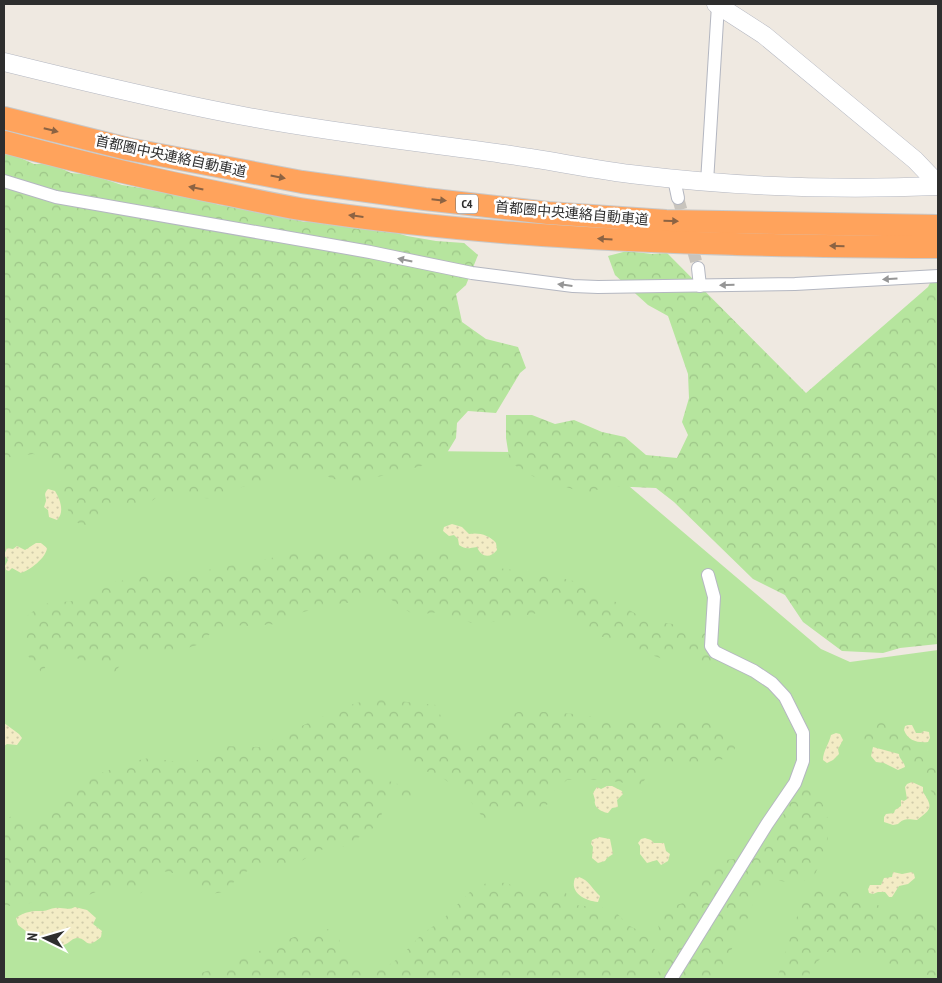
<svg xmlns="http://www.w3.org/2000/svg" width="942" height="983" font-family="'PT Sans Narrow','Noto Sans JP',sans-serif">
  <defs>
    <pattern id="forest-crowns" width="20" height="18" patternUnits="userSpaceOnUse" patternTransform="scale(1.25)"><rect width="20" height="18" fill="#b6e59e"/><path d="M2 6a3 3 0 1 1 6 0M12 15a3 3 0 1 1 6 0" fill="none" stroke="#9dc588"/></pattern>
    <pattern id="sand-dots" width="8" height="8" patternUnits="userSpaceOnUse" patternTransform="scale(1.25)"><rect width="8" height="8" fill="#f3ecc5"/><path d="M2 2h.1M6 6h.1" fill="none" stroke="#d1cbaa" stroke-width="1.8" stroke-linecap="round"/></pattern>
  </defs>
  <rect width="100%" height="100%" fill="#efe9e1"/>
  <polygon fill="#b6e59e" points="4,446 590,453 821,649 850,662 938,650 938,979 4,979"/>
  <g fill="url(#forest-crowns)">
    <path d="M4 153 16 156 34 164H52L71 173 92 175 122 185 192 196 219 205 272 212 304 222H330L373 226 407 236 436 241 464 243 478 255 466 285 456 294 462 322 486 339 518 347 526 368 520 373 496 413 468 411 457 423 456 438 442 461 357 482 333 479 316 471 297 475 277 470 259 484 237 488 219 499 204 498 190 493 161 494 149 503 141 506H115C102 524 95 530 72 521L63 496 64 482 56 462 48 457 33 454 4 458Z"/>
    <path d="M627 251 652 254 667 253 806 393 928 287 938 267V644L900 648 883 653 842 651 803 622 785 595 753 579 674 502 656 488 608 486 585 494C569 487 558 485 542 480 531 477 521 468 510 463L506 438V415H532L555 424 574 420 602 432 625 437 646 455 677 458 688 435 682 422 689 398 688 374 668 316 648 305 615 275 608 256Z"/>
    <polygon points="310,548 359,553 378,549 403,554 434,549 454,558 492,567 553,576 585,584 648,621 681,625 705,632 716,646 722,664 704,662 681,651 663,659 637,650 610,639 585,632 557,609 493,622 472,623 440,612 414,615 394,602 383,591 347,603 328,605 300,613 277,624 245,626 229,624 210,634 197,645 168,654 132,650 111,677 108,672 70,655 53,653 42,673 24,651 26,617 42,604 83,600 100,584 121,581 152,573 192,573 287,555"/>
    <path d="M379 699 436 705 448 733 465 745 481 746 498 719 518 712H545L575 714 630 722 659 716 677 722H710L730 729 736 746 730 758 687 765 667 762 653 768 641 785 603 780H567L552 792 548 804 535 812 505 807 484 819 466 795 440 776 428 772 409 760 391 752 366 747 354 756 366 773 415 790 419 800 410 804 394 799 381 803 382 819 371 830 343 847 336 843 311 855 290 868 275 864 251 869 237 877 228 891 206 895C195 884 166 861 151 877 144 885 150 889 137 895L121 889H103L79 899 58 896 22 905H11L4 909V820L12 816 37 822 56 808 64 794 81 780 107 771 126 763 149 758 187 763 204 758 223 746 259 747 281 735 340 709 356 703Z"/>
    <polygon points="868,722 886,722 907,743 938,766 938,797 935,796 897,747 886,743 859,740 858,731"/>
    <polygon points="802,779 809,781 819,794 830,825 825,854 814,876 796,884 771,879 756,894 747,920 716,979 655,979 664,959 661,937 657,921 663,909 683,903 694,878 706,872 725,860 745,858 765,848 780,828 785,808"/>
    <polygon points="488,882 507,883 527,893 562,888 575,905 613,909 628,925 647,935 656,952 648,970 640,979 184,979 249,956 274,944 300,935 329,929 338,937 350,964 372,970 382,970 400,957 423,933 441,921 470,892"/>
    <polygon points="842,886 887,910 938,916 938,978 864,956 827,952 811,968 808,979 777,979 795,922 807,890"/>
  </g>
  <g fill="url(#sand-dots)">
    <path d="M48 489 55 491C60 499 65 512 57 520L49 517 48 510 44 507 46 501C46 495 43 495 48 489Z"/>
    <path d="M452 524 462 527 469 534C478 532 490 535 496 543L497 550C490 559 481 557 477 547 469 548 466 550 459 545L458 539 454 535 449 536 443 531 444 527Z"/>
    <path d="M36 543H41L47 548C46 558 30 570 21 573L12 568 9 571 6 570 5 566 8 560 4 555 7 548 13 549 17 546 25 550Z"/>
    <polygon points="4,723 19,734 22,738 17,745 7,744 4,746"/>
    <path d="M908 725H912L916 733H921L924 731 929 732 930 738 928 742C918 743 908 741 904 730L905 726Z"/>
    <path d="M836 733 840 734 843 740 838 749 839 754 833 760 827 763 823 760C823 751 829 744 831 735Z"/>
    <path d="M873 747 899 754C899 759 904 761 905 767L898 770 884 763 876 762 871 756Z"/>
    <path d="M912 782 923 787V792C933 807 932 809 917 820 908 819 904 818 898 824L893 825 884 822V817L886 814 894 813 895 810 901 806V800L904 801 907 799 905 787 907 784Z"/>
    <path d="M607 786H612L622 791 623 794 617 800 618 807 612 808 608 813C601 812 593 807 595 800L593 793 597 787 601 789Z"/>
    <polygon points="599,837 610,839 613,854 607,858 605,861 598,863 592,858 593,847 591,844 592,840"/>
    <polygon points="645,838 651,840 654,843 664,843 666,851 670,854 668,861 661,865 657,860 647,863 640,854 640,846 638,843 641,839"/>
    <polygon points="893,872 902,874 912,872 914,874 915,878 908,884 899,886 892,897 889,897 885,892 878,892 873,894 869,893 868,889 870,885 881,885 884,878 892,877"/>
    <path d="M579 877C589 880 592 889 600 896L598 902C586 901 569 893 575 878Z"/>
    <path d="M75 907 87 910 96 918 93 924 102 931 101 937C85 951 88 938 77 938 73 938 70 942 66 944 62 946 58 946 54 946L44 937 31 935 18 925 16 918C25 911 33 911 43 911 47 911 51 908 55 908 62 907 68 911 75 907Z"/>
  </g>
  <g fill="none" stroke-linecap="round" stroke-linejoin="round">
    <polyline stroke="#c8c4bd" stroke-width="12" stroke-dasharray="12 6" stroke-linecap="butt" points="678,198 698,268"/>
    <defs>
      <g id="street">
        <polyline points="674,179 678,198"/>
        <polyline points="4,181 56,197 370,252 472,273 573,286 598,287 795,284 938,276"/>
        <polyline points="707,182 718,5"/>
        <polyline points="698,268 700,286"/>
        <polyline points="671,979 767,824 795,783 803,761 803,733 785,697 772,683 754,671 715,652 711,646 714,597 708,575"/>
      </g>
      <g id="secondary">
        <polyline points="716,4 764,35 915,160 938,184"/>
        <path d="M4 62C85 82 167 102 249 117 334 133 419 142 503 154 549 160 594 170 639 175 738 187 839 190 938 186"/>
      </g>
      <g id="highway">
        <polyline points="4,118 128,149 302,182 425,199 548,213 666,221 938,226"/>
        <path d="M4 142C79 162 154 180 230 195 253 200 276 205 300 209 511 241 725 246 938 247"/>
      </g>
    </defs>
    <use href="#street" stroke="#b4b7c1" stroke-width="14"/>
    <use href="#secondary" stroke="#b4b7c1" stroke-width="19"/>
    <use href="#highway" stroke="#c9c9c9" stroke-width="24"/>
    <use href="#street" stroke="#fff" stroke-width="12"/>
    <use href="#secondary" stroke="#fff" stroke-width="18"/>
    <use href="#highway" stroke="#ffa35c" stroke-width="22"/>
  </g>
  <defs><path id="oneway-solid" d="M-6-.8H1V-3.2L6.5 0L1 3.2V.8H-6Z" transform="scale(1.25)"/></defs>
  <g fill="#8c6343">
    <use href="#oneway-solid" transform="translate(51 130) rotate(14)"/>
    <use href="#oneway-solid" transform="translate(278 177) rotate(11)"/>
    <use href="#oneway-solid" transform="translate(196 188) rotate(-169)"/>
    <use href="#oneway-solid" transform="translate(439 200) rotate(6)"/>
    <use href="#oneway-solid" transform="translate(356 216) rotate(-173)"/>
    <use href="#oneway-solid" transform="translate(671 221) rotate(2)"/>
    <use href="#oneway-solid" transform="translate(605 239) rotate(-177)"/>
    <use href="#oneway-solid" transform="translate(837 246) rotate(-179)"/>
  </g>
  <g fill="#969696">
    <use href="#oneway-solid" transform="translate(405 260) rotate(-168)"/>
    <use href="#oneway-solid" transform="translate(890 279) rotate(177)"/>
    <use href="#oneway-solid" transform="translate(565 285) rotate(-173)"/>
    <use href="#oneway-solid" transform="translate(727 285) rotate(179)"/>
  </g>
  <g text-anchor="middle" stroke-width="5" stroke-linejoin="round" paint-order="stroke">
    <rect fill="#fff" stroke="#6d6d6d" stroke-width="1" x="456" y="194.5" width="22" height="19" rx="4"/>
    <g font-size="12" font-weight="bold" fill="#2e2e2e">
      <text x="467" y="208">C4</text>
    </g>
    <g font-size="14" fill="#2e2e2e" stroke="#fff">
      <text transform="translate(171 156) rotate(12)" y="5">首都圏中央連絡自動車道</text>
      <text transform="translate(572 213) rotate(5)" y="5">首都圏中央連絡自動車道</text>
    </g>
  </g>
  <rect width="942" height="983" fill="none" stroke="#2e2e2e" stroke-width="10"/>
  <g transform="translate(45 938) rotate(275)" stroke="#ffffff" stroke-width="4" paint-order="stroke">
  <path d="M0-4L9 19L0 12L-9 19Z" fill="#2e2e2e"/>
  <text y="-8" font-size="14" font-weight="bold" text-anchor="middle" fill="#2e2e2e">N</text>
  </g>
</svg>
